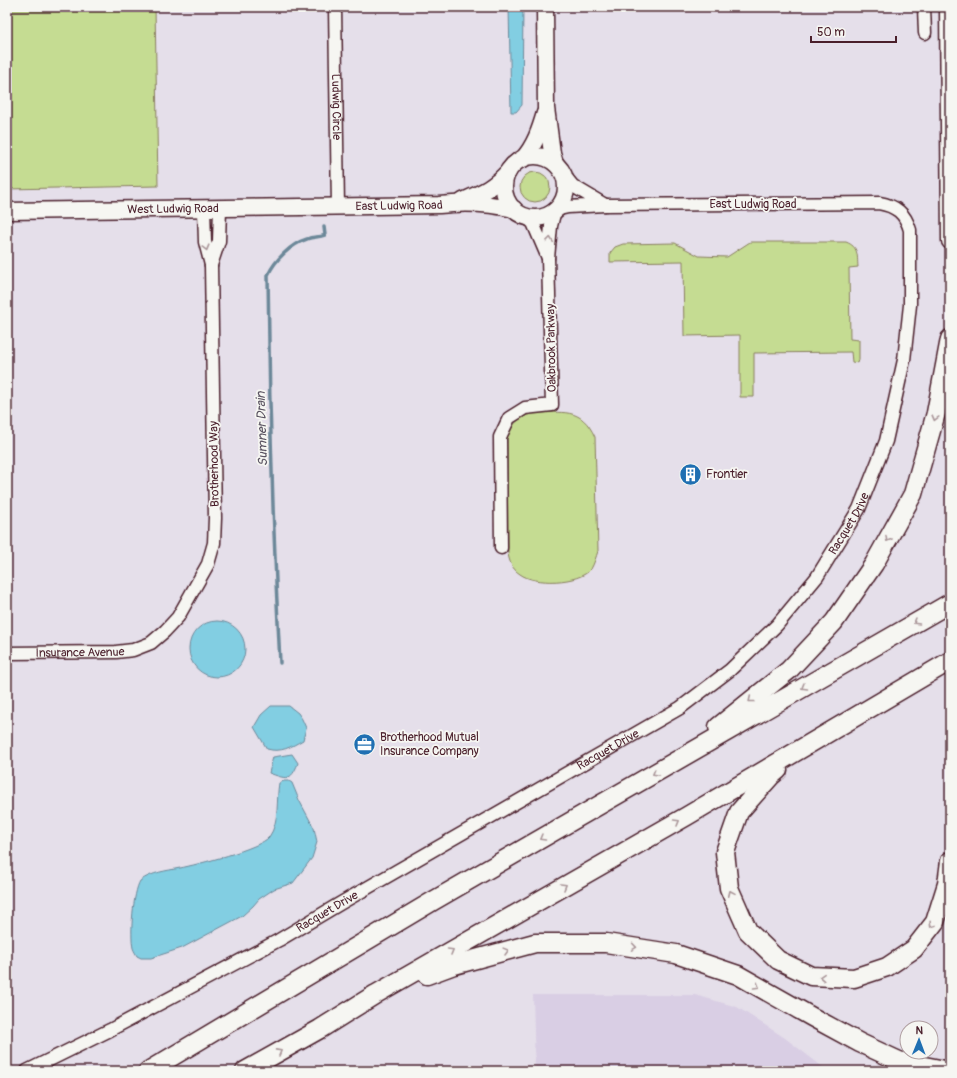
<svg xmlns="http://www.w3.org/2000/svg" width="957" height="1078" font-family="Pangolin,sans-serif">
  <rect width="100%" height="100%" fill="#e5dfea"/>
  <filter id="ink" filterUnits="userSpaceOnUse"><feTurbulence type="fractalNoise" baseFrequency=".025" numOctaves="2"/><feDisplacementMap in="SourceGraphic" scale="8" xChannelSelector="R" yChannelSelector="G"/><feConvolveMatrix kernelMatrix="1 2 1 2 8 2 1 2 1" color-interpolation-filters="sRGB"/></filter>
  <g filter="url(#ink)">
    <polygon fill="#d9cee4" points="533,995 695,995 737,1007 785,1038 828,1071 535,1071"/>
    <g fill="#c5dc92" stroke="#887e5e">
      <polygon points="7,7 155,7 158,186 7,189"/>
      <circle cx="535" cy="187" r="15"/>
      <path d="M750 242H846C859 247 857 255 858 267L849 268 850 339 859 340V360L858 363 852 362 851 352 754 353V397H740V335L684 336 683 261 610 262V253L615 247 623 244 675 243 699 256 727 257Z"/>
      <path d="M533 413C562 413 581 406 595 437L598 551C596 557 594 564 591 569 579 584 534 585 520 574 512 569 509 561 508 553L507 437C513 423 518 418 533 413Z"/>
    </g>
    <g fill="#82cee2" stroke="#6c8899">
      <polygon points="509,7 523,7 522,105 516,112 511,112"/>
      <circle cx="217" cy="649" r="28"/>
      <path d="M271 706H289L298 713 302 719 306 728 303 740C291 747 281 753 267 749L254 727 261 715Z"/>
      <path d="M292 754 298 763C291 782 286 779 269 773L273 757Z"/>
      <path d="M284 781H289L292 783 299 800 314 828 317 842 312 858 293 883 274 889 259 899 253 906 242 916 182 948 151 958H141L137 956C136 954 134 951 133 948 130 934 133 893 140 881 152 872 166 871 180 868 196 865 261 848 269 837 280 822 276 799 279 783Z"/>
    </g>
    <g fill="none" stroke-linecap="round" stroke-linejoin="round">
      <path stroke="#6c8899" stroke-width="3.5" d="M280 663C273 534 269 404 268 275 275 260 291 244 307 239 313 236 319 238 325 235L324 227"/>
      <defs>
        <g id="minor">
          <path id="s1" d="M335 7 338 207"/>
          <polyline points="924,7 925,33"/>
          <polyline points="204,209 205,242 211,265 219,241 220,209"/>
          <polyline points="525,216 533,223 548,258 551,226 555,210 568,207 605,205 573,186 564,175"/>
          <polyline points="501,548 500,437 509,418 525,408 552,405 548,258"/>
          <path id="s2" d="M7 653 116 652 133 650 151 643 165 631 178 617 208 564 214 543 215 518 211 265"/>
          <path id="s3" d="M27 1071 110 1030 279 940 341 903 680 708 730 670 777 625 817 577 859 509 886 441 904 360 910 305V230C905 213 896 206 879 203L605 205"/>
        </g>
        <g id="major">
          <polyline points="545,7 546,108 552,153 555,163"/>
          <polyline points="948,7 950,241"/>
          <circle cx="535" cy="187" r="31"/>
          <path d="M523 159C535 145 540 130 545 113"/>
          <path d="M463 201C483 192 493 188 508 172"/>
          <path id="s4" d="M7 211 439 205C465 202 489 203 514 209"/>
        </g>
        <g id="highway">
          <polyline points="718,727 789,670 834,622 874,564 913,494 936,413 950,339"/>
          <polyline points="778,770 771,776 739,812 725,852 729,888 748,931 778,960 811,976 854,978 887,967 914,949 935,922 947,884 950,861"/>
          <polyline points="427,975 454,965 535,943 606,943 676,954 738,975 812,1017 860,1043 899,1061 950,1071"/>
          <polyline points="148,1071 433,901 950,603"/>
          <polyline points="245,1071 320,1029 376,994 687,816 950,661"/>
        </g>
      </defs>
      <use href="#minor" stroke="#4a1f2b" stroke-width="15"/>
      <use href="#major" stroke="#4a1f2b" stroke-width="19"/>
      <use href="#highway" stroke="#4a1f2b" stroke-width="21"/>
      <use href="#minor" stroke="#f6f6f2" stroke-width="12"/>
      <use href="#major" stroke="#f6f6f2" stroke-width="16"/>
      <use href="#highway" stroke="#f6f6f2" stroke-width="18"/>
    </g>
    <defs><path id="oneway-chevron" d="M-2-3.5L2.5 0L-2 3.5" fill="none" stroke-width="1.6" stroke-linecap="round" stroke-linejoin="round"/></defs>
    <g stroke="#a99598">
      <use href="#oneway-chevron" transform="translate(550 240) rotate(-84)"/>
      <use href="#oneway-chevron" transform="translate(206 248) rotate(75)"/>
      <use href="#oneway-chevron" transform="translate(935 418) rotate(105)"/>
      <use href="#oneway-chevron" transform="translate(888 539) rotate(119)"/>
      <use href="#oneway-chevron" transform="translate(916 622) rotate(150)"/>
      <use href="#oneway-chevron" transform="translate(804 687) rotate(150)"/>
      <use href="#oneway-chevron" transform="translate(751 700) rotate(141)"/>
      <use href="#oneway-chevron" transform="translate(655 773) rotate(150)"/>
      <use href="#oneway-chevron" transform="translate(677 822) rotate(-30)"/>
      <use href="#oneway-chevron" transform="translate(542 838) rotate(150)"/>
      <use href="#oneway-chevron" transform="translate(564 886) rotate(-30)"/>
      <use href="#oneway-chevron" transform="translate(731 893) rotate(-114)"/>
      <use href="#oneway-chevron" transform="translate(932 925) rotate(123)"/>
      <use href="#oneway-chevron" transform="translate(634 947) rotate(9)"/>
      <use href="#oneway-chevron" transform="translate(451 951) rotate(-30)"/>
      <use href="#oneway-chevron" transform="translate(506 951) rotate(-15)"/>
      <use href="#oneway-chevron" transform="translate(822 977) rotate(-177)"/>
      <use href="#oneway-chevron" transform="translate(757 986) rotate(30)"/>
      <use href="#oneway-chevron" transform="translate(279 1052) rotate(-29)"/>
    </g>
  </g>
  <defs>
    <symbol id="building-disc" viewBox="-11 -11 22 22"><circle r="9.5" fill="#1f6fb2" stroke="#f6f6f2"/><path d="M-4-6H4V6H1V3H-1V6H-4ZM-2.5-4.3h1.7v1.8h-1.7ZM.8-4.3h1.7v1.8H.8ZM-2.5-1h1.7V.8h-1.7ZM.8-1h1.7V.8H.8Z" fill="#fff"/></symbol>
    <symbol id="office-disc" viewBox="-11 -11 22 22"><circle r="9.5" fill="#1f6fb2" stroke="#f6f6f2"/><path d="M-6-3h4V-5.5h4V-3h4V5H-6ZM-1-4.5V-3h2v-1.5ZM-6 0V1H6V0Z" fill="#fff"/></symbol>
  </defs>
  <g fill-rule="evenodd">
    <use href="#building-disc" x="678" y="462" width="25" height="25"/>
    <use href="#office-disc" x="352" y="732" width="25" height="25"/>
  </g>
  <g text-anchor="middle" stroke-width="3.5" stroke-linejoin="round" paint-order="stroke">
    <g font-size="12" fill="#4a1f2b" stroke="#f6f6f2">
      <text dy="4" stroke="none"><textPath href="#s1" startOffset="100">Ludwig Circle</textPath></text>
      <text x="753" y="208">East Ludwig Road</text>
      <text dy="4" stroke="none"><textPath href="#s4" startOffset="392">East Ludwig Road</textPath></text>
      <text dy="4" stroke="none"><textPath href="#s4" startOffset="166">West Ludwig Road</textPath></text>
      <text transform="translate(551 348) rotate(-91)" y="4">Oakbrook Parkway</text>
      <text transform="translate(214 464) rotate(-91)" y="4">Brotherhood Way</text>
      <text dy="4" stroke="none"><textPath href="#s3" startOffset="1000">Racquet Drive</textPath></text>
      <text dy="4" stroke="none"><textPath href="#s2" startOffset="73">Insurance Avenue</textPath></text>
      <text dy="4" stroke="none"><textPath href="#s3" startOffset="664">Racquet Drive</textPath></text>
      <text dy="4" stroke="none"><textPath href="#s3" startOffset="340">Racquet Drive</textPath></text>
    </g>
    <g font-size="12" fill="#4a1f2b" stroke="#f6f6f2" text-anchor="start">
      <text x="706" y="478">Frontier</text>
      <text x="380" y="741">Brotherhood Mutual<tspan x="380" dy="14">Insurance Company</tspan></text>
    </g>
    <g font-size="13" font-style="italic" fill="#5b5462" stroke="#f6f6f2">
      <text transform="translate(261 429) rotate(-92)" y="5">Sumner Drain</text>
    </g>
  </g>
  <rect width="957" height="1078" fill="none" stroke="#f6f6f2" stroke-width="24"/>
  <rect x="12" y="12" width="933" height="1054" fill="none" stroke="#4a1f2b" stroke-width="1.5" filter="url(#ink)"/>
  <g transform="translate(919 1040) rotate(1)"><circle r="19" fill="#f6f6f2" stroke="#b1a0a2"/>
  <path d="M0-3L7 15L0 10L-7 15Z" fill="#1f6fb2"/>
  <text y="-6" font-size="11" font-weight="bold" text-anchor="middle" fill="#4a1f2b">N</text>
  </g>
  <path d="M811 36v6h85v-6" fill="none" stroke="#4a1f2b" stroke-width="2"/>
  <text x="817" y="36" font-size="12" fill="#4a1f2b" stroke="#f6f6f2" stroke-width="3" paint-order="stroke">50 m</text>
</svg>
